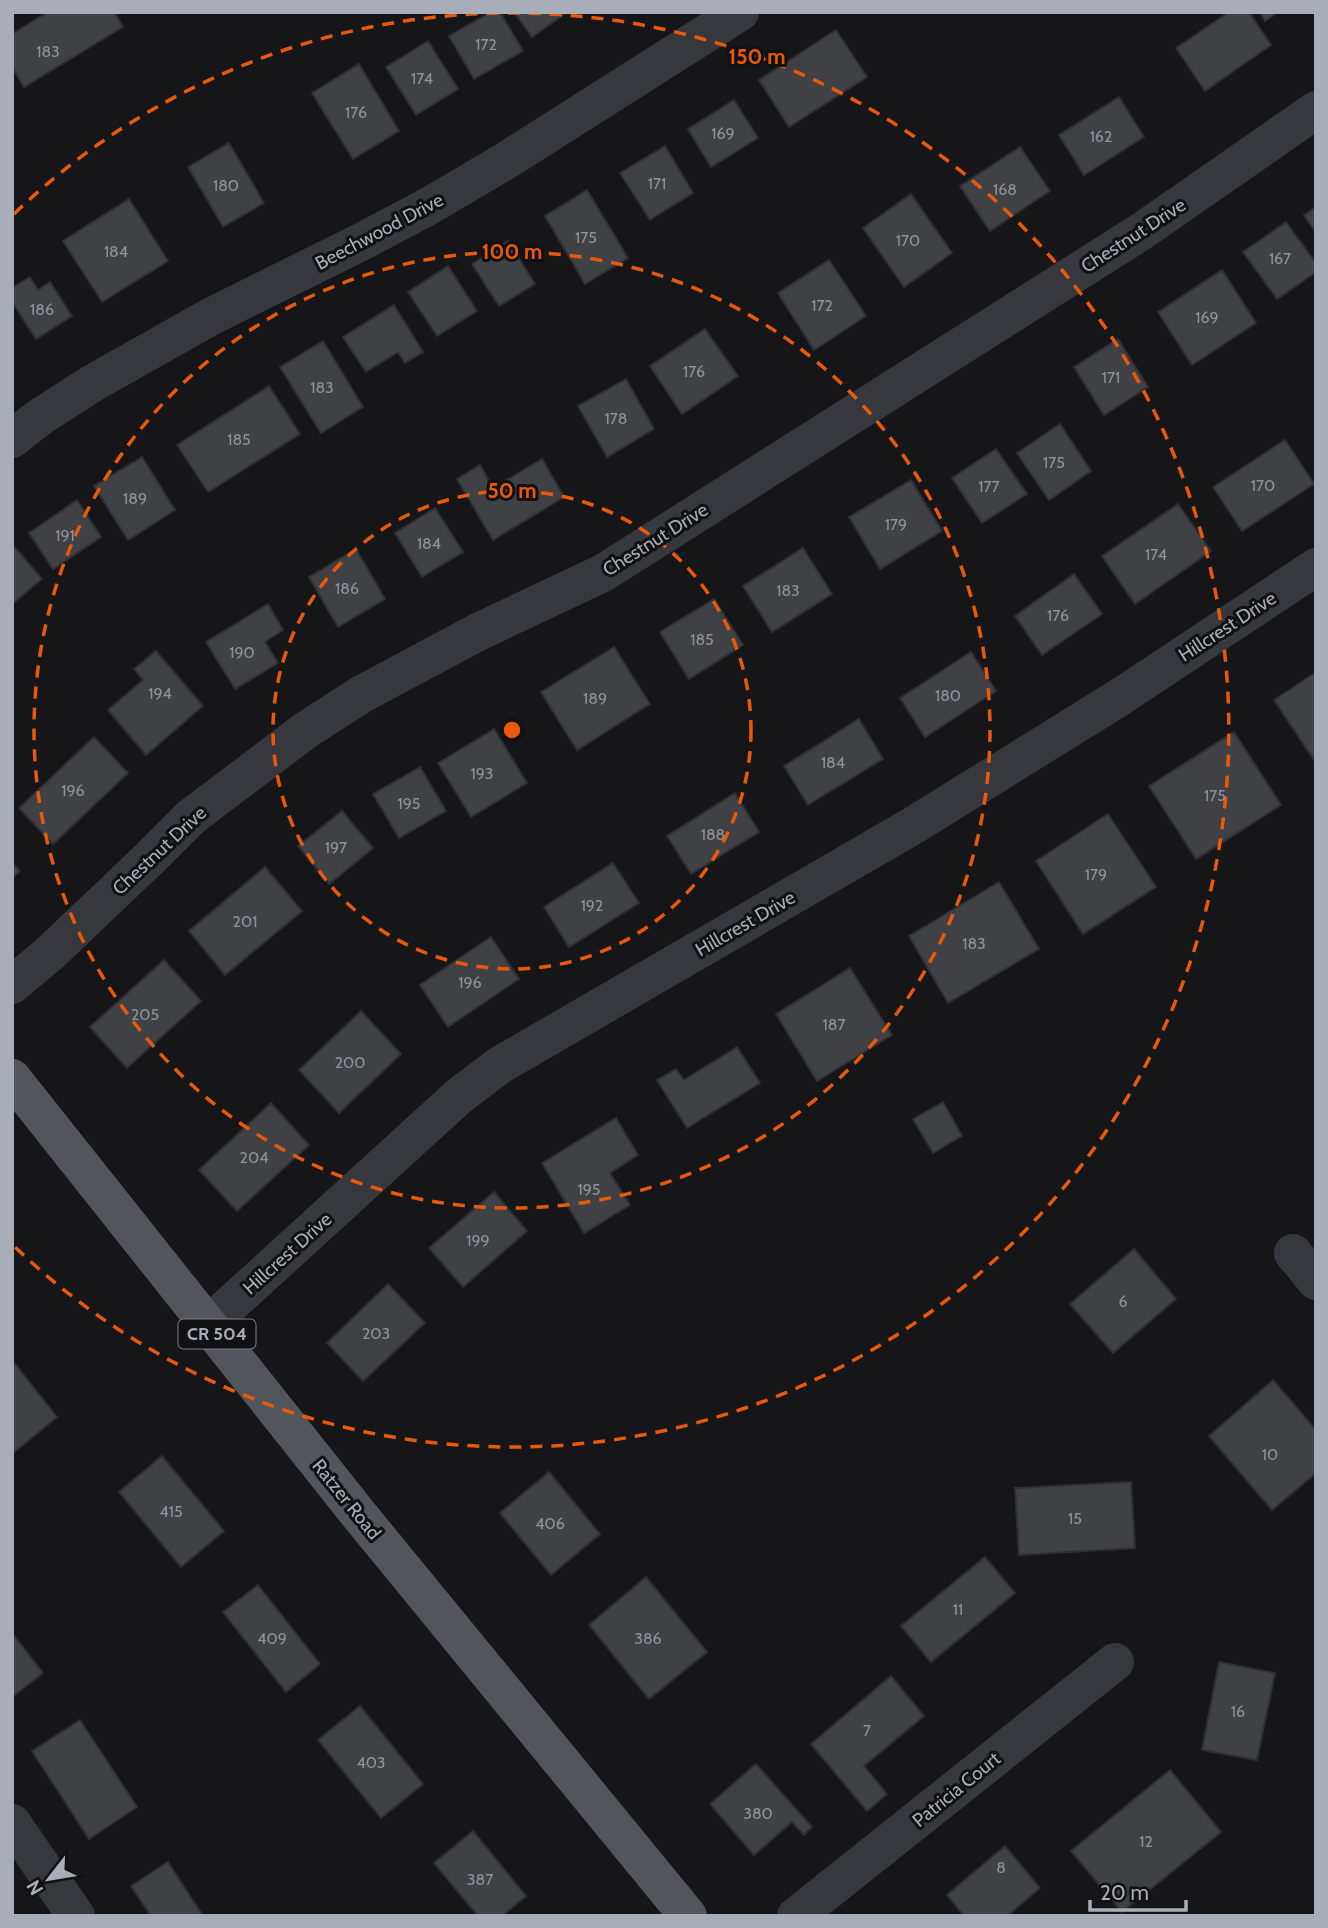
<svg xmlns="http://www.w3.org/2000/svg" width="1328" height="1928" font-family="Cabin,sans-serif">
  <rect width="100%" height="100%" fill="#161618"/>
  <g fill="#404145" stroke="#303034" stroke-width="2">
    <polygon points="48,12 114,12 123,27 24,87 12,67 12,34"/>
    <polygon points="491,12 500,12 523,51 474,79 449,36"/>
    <polygon points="514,12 567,12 532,37"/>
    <polygon points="1229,12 1249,12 1271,45 1205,91 1176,48"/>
    <polygon points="1260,12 1278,12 1265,21"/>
    <polygon points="836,30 867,77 789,127 759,80"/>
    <polygon points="428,41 458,89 416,115 386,67"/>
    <polygon points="359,64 399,131 353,159 312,93"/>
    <polygon points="1119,97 1144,137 1084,175 1059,135"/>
    <polygon points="734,100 758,138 711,167 688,129"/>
    <polygon points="229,143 264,203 223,227 188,167"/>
    <polygon points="665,146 693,193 650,220 620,173"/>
    <polygon points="1020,147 1050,191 990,231 960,186"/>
    <polygon points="587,190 628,258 585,284 545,216"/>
    <polygon points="911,194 952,253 904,287 863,228"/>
    <polygon points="129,199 168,261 102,302 63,241"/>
    <polygon points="1316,207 1316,233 1304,215"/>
    <polygon points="1286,222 1316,263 1316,272 1277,299 1243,252"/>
    <polygon points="508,241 535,284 499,306 472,264"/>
    <polygon points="829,260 866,316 814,350 778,293"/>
    <polygon points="448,266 477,311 437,336 408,292"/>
    <polygon points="1222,270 1256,323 1192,365 1158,312"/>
    <polygon points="30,277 38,290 50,282 72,316 36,339 12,302 12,288"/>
    <polygon points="394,305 423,352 405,363 398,352 366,372 343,337"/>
    <polygon points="705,329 738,376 682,414 650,366"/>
    <polygon points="1118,339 1148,387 1104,415 1074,367"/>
    <polygon points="323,341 363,407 321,433 280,367"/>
    <polygon points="626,379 654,429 607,457 578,406"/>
    <polygon points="269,386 300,434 208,492 177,445"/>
    <polygon points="1060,424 1091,471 1049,500 1017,453"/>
    <polygon points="1285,440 1314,484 1242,531 1213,487"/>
    <polygon points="996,449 1027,494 982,523 952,478"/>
    <polygon points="142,457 175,510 128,540 94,486"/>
    <polygon points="542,459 564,497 493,540 457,479 480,465 493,488"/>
    <polygon points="911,480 942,531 880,569 849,517"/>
    <polygon points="77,500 101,537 53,569 29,533"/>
    <polygon points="1178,504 1211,551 1135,604 1102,556"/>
    <polygon points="435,508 463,552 422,577 395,533"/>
    <polygon points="12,544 42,579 12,604"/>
    <polygon points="803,548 832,594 772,632 743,586"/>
    <polygon points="356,549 385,599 338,627 309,577"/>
    <polygon points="1074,574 1102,614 1042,655 1015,616"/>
    <polygon points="714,599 743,645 689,679 660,632"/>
    <polygon points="268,604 283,630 265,642 278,663 235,689 206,642"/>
    <polygon points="614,647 650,704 577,750 541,692"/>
    <polygon points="156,651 203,706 146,755 108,710 143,680 134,669"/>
    <polygon points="971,652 996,691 925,737 900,698"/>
    <polygon points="1316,672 1316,763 1274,700"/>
    <polygon points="859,719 883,759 808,805 784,766"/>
    <polygon points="494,729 527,783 471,817 438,763"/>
    <polygon points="1234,732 1281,805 1196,859 1149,786"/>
    <polygon points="94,737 128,773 53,844 19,808"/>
    <polygon points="420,767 446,811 399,838 373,794"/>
    <polygon points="735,793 759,832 691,874 667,836"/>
    <polygon points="342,811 373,848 329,884 298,846"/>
    <polygon points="1108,814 1156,887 1083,934 1036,861"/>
    <polygon points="12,863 20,871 12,878"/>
    <polygon points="613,863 639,903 569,947 544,907"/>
    <polygon points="265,867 302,911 225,975 189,931"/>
    <polygon points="999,882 1039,949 948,1003 909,936"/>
    <polygon points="491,937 519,979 448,1027 420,985"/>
    <polygon points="164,960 201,1001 127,1068 90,1027"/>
    <polygon points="850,968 892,1035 817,1081 776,1014"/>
    <polygon points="361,1011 401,1054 339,1113 299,1070"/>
    <polygon points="737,1047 760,1083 687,1128 657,1080 676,1069 684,1080"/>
    <polygon points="943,1102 962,1136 933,1153 913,1119"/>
    <polygon points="271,1103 309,1145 237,1211 199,1170"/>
    <polygon points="616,1118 638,1155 610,1173 630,1205 584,1233 542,1163"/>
    <polygon points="494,1192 527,1231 463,1287 429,1248"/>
    <polygon points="1134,1249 1176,1299 1113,1353 1070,1304"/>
    <polygon points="388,1284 425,1323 363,1381 327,1343"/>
    <polygon points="12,1360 57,1417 13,1453 12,1452"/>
    <polygon points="1273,1380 1316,1430 1316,1473 1272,1510 1209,1436"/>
    <polygon points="162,1456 224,1531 181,1567 119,1492"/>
    <polygon points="549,1472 600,1534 551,1575 500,1513"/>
    <polygon points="1131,1482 1135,1548 1019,1555 1015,1488"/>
    <polygon points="985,1557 1015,1593 931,1662 901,1626"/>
    <polygon points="646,1577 707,1652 649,1699 589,1625"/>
    <polygon points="258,1585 320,1664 286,1692 223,1612"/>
    <polygon points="12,1633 43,1673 12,1697"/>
    <polygon points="1219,1662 1275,1673 1257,1760 1202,1750"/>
    <polygon points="891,1676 924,1716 864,1766 887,1794 867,1811 811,1744"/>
    <polygon points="360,1706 423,1784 381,1818 318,1740"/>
    <polygon points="80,1720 137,1807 89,1839 32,1751"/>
    <polygon points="756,1764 812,1827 804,1835 792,1822 754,1855 710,1804"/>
    <polygon points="1170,1770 1221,1832 1122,1912 1071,1851"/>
    <polygon points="473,1831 526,1896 502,1916 478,1916 434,1863"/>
    <polygon points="1005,1846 1040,1888 1007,1916 964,1916 947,1895"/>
    <polygon points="168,1862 203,1916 151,1916 131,1886"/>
  </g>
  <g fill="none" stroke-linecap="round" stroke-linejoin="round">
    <g stroke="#37383d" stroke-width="38">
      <polyline points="12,439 40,417 93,383 210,317 361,242 429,206 507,160 740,12"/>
      <polyline points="12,985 49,954 149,859 191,817 306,730 362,694 478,632 603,573 1142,231 1316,110"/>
      <polyline points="1293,1253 1316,1281"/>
      <polyline points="209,1324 459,1096 500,1065 914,825 1120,697 1316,567"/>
      <polyline points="12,1823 76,1916"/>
      <polyline points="796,1916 1115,1662"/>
    </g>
    <polyline stroke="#53555c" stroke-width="38" points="12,1078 360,1516 688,1916"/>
  </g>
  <g fill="none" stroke="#e8590c" stroke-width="3.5" stroke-dasharray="12 9">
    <circle cx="512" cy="730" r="239"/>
    <circle cx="512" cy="730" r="478"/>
    <path d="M14 214A717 717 0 1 1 14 1246"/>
  </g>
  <g text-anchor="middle" stroke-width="6" stroke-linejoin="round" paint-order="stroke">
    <g font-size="16" fill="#8e929b">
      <text x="486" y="50">172</text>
      <text x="48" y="57">183</text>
      <text x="422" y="84">174</text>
      <text x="356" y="118">176</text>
      <text x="723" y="139">169</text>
      <text x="1101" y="142">162</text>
      <text x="657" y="189">171</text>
      <text x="226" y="191">180</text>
      <text x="1005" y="195">168</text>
      <text x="586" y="243">175</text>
      <text x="908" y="246">170</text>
      <text x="116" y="257">184</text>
      <text x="1280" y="264">167</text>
      <text x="822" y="311">172</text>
      <text x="42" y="315">186</text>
      <text x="1207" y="323">169</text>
      <text x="694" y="377">176</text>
      <text x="1111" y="383">171</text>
      <text x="322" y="393">183</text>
      <text x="616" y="424">178</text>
      <text x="239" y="445">185</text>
      <text x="1054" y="468">175</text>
      <text x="1263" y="491">170</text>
      <text x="989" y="492">177</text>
      <text x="135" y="504">189</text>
      <text x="896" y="530">179</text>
      <text x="65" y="541">191</text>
      <text x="429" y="549">184</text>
      <text x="1156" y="560">174</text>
      <text x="347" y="594">186</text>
      <text x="788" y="596">183</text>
      <text x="1058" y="621">176</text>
      <text x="702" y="645">185</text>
      <text x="242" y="658">190</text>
      <text x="160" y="699">194</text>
      <text x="948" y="701">180</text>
      <text x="595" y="704">189</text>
      <text x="833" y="768">184</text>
      <text x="482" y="779">193</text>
      <text x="73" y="796">196</text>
      <text x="1215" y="801">175</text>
      <text x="409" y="809">195</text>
      <text x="713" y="840">188</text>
      <text x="336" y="853">197</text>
      <text x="1096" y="880">179</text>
      <text x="592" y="911">192</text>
      <text x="245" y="927">201</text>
      <text x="974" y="949">183</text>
      <text x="470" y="988">196</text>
      <text x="145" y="1020">205</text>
      <text x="834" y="1030">187</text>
      <text x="350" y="1068">200</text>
      <text x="254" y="1163">204</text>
      <text x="589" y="1195">195</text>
      <text x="478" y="1246">199</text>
      <text x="1123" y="1307">6</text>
      <text x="376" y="1339">203</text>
      <text x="1270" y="1460">10</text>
      <text x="171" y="1517">415</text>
      <text x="1075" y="1524">15</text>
      <text x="550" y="1529">406</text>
      <text x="958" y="1615">11</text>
      <text x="272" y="1644">409</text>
      <text x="648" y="1644">386</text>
      <text x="1238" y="1717">16</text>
      <text x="867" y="1736">7</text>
      <text x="371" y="1768">403</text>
      <text x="758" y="1819">380</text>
      <text x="1146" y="1847">12</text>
      <text x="1001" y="1873">8</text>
      <text x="480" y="1885">387</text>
    </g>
    <rect fill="#111113" stroke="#7b7e86" stroke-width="2" x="178.5" y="1319.5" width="77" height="29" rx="5"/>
    <g font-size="18" font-weight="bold" fill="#a8adb8">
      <text x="217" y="1340">CR 504</text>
    </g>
    <g font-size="19" fill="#a8adb8" stroke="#111113">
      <text transform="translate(379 231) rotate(-28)" y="7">Beechwood Drive</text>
      <text transform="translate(1133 235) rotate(-33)" y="7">Chestnut Drive</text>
      <text transform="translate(655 539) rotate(-32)" y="7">Chestnut Drive</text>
      <text transform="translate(1227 626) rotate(-33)" y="7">Hillcrest Drive</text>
      <text transform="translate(159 850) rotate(-43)" y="7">Chestnut Drive</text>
      <text transform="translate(745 923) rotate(-30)" y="7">Hillcrest Drive</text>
      <text transform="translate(287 1253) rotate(-42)" y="7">Hillcrest Drive</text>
      <text transform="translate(347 1499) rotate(51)" y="7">Ratzer Road</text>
      <text transform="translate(956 1789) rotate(-39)" y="7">Patricia Court</text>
    </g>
  </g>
  <circle cx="512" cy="730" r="10" fill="#e8590c" stroke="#111113" stroke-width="3.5"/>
  <g font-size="21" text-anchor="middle" font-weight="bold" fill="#e8590c" stroke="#111113" stroke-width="6" stroke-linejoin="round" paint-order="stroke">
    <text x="757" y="64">150 m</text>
    <text x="512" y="259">100 m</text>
    <text x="512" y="498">50 m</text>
  </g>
  <rect width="1328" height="1928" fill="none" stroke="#a8adb8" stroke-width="28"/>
  <g transform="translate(49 1879) rotate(239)" stroke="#111113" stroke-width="5" paint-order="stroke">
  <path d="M0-5L12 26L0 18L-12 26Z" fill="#a8adb8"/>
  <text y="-10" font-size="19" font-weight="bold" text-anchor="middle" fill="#a8adb8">N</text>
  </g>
  <path d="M1090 1900v10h96v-10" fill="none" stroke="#a8adb8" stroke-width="3.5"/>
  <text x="1100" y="1900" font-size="21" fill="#a8adb8" stroke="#111113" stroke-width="5" paint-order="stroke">20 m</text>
</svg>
